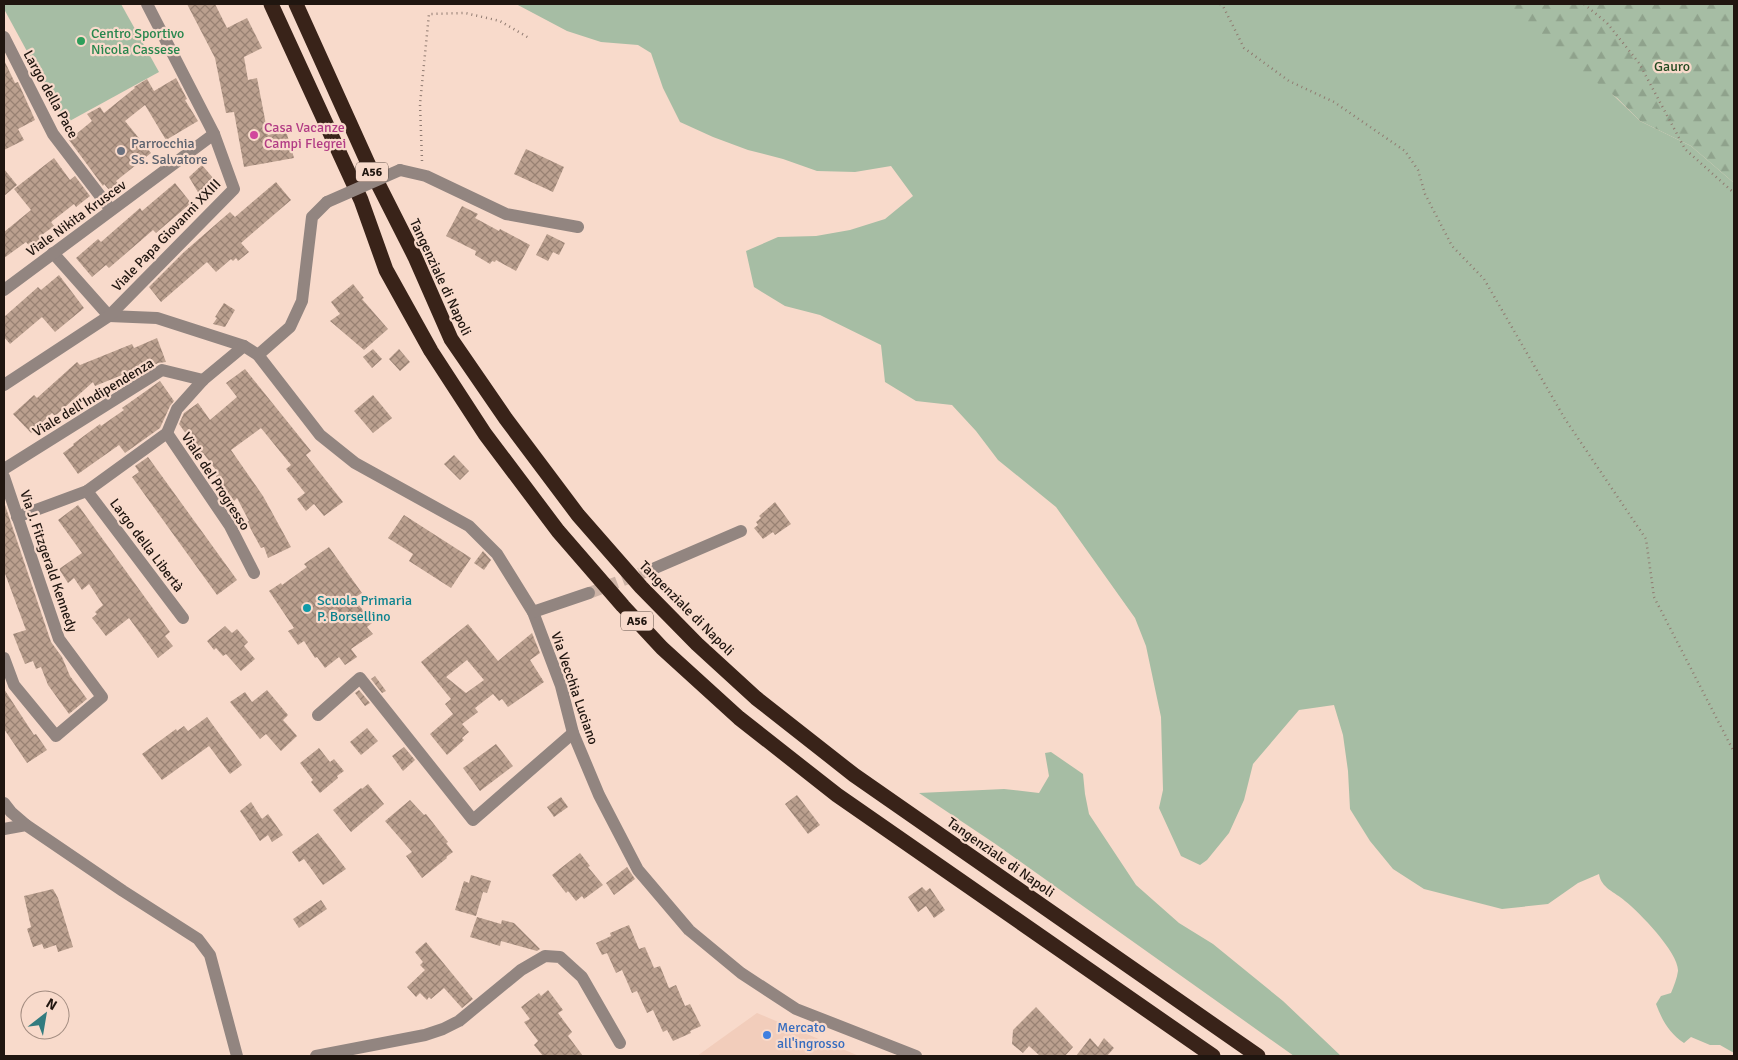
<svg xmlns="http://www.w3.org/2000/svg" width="1738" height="1060" font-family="Signika,sans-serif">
  <defs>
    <pattern id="forest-firs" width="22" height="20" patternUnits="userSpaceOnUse" patternTransform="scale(1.25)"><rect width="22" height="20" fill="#a6bda4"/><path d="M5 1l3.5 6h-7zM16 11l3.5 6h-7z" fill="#8fa28c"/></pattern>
    <pattern id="building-cross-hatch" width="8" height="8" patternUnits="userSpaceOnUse" patternTransform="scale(1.25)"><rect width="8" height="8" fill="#bba08f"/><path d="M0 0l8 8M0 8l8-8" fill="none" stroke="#988173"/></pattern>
  </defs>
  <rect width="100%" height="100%" fill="#f8dacb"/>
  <polygon fill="#f2cdbb" points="757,1013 859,1056 697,1056"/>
  <g fill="#a6bda4">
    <polygon points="4,4 121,4 159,72 66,123 4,9"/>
    <path d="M516 4H1519L1640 121 1691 146 1734 183V1053L1720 1045H1710L1691 1037 1684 1043C1669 1033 1662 1020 1656 1004L1661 996 1671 993C1674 986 1677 978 1678 971 1679 953 1639 912 1625 901 1615 892 1601 888 1599 874L1578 883 1548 904 1502 909 1424 889 1393 869 1370 841 1350 809 1348 771 1343 735 1334 705 1299 710 1253 764 1244 800 1229 833 1207 860 1200 865 1181 856 1159 808 1163 790 1161 717 1146 646 1135 618 1056 507 998 460 976 431 952 405 916 401 885 382 881 345 820 315 785 306 754 287 746 251 778 237 816 236 850 230 885 219 913 196 891 166 855 172 817 171 783 159 748 150 713 137 680 122 663 88 651 53 638 45 601 42 567 31Z"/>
    <polygon points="1051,752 1083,774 1085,794 1089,814 1136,885 1179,923 1213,944 1283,1001 1341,1056 1294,1056 994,843 919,793 1004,789 1039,793 1049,776 1045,753"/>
  </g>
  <polygon fill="url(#forest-firs)" points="1493,4 1734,4 1734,183 1691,146 1640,121 1617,98"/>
  <g fill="url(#building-cross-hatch)" fill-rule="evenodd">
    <polygon points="187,4 215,4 227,28 247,18 262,48 244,57 248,80 257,78 268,135 286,131 294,158 244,167 234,112 226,113 215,58"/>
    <polygon points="4,60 15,83 18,82 35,120 18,129 24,140 4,150"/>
    <polygon points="176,78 187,99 185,100 198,121 166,140 145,105 125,121 151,153 116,181 123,190 115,197 104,184 103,186 69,140 92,121 87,114 100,107 104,113 135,88 134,87 147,79 154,91"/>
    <polygon points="526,149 564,167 553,192 514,174"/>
    <polygon points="54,158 70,180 75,176 90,196 76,207 74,204 51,222 54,226 39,237 40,239 31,248 26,242 4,258 4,232 31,210 14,189"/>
    <polygon points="202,165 219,185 202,199 189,177"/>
    <polygon points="4,169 17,185 4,196"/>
    <polygon points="276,182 291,200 241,243 249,252 238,261 236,258 233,261 231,259 216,272 207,262 161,302 149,287 184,252 230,212 235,217"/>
    <polygon points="175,183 191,203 156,233 153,230 109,268 106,265 92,277 76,258 98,239 101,242 140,208 142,211"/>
    <polygon points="462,206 478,214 475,218 499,231 500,229 530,245 516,271 496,260 495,262 492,261 490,264 475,255 476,251 446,236"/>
    <polygon points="547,234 565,243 559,255 553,252 548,261 536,255"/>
    <polygon points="59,275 84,308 55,332 42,317 10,344 4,337 4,317 38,287 41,290"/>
    <polygon points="353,284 364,298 362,299 388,329 364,350 330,321 340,314 331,302"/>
    <polygon points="224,303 235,310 225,327 213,324 217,318 215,317"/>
    <polygon points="157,338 166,362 158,363 144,371 142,367 95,386 93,382 55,416 52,413 31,433 13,414 34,395 37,398 77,362 80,365 132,344 134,348"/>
    <polygon points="373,349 382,359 372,368 363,357"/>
    <polygon points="399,349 410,362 400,371 389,359"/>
    <polygon points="245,369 311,451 306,455 343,502 324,516 314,504 306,511 297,499 305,493 286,469 291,465 261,428 231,450 263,496 291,547 268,558 264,547 261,548 247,522 249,521 237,498 234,501 216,476 219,474 203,453 201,455 179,424 184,413 198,403 210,420 237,397 226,383"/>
    <polygon points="160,381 174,401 170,406 160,428 125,453 119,445 78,474 63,453 74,445 73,444 100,424 101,426 124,410 122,408"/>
    <polygon points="373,395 392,418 373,433 354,411"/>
    <polygon points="454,455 469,471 460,480 444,464"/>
    <polygon points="148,457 237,580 217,595 132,477 139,472 135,466"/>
    <polygon points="775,502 791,524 775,535 773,532 763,539 754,528 758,525 756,522 761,518 759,516"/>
    <polygon points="5,505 51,642 62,657 70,676 87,699 69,714 48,685 41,667 36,669 33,661 25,664 13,634 26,630 4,571"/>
    <polygon points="78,505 170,632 165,636 173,646 158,658 129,618 106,636 92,618 97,614 95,612 103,605 89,584 82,590 74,578 68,583 59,569 82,553 58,520"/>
    <polygon points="404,515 471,558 451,588 409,561 413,554 388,538"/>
    <polygon points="329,547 362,593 354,598 372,623 367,627 373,634 351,649 357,657 345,665 339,657 325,668 317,657 315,658 304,641 298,645 288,631 294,628 269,591 281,583 282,585 307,567 304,564"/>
    <polygon points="483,551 491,560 484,570 474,563"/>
    <path d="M468 624 498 661 532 633 540 653 530 660 544 682 508 707 502 699 499 701 493 694 475 708 478 712 462 724 469 732 462 738 464 740 447 755 430 734 453 714 445 704 451 699 421 662ZM467 660 484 680 466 693 446 677Z"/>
    <polygon points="225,626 232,633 237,629 248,642 244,646 255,659 241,671 226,654 223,656 216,648 214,650 207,641"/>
    <polygon points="375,676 386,691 382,693 371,679"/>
    <polygon points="4,689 34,735 36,734 47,750 27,763 4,729"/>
    <polygon points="267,690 288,715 283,720 297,736 281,751 266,734 260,739 230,702 245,692 252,702"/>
    <polygon points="359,690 370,703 365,706 355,693"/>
    <polygon points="207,717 242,765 230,774 209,746 162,780 142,754 176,729 177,731 184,726 188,731"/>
    <polygon points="367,728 378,741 361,755 350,742"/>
    <polygon points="496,744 513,766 480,791 463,768"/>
    <polygon points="404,747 415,760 403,771 392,756"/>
    <polygon points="319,748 330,762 334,759 344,771 337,776 338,778 320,793 311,782 313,780 300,763"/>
    <polygon points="368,784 384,804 351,832 333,810 361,788 362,789"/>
    <polygon points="797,795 820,825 808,834 785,804"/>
    <polygon points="561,797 568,807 554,817 547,807"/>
    <polygon points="410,800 424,815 426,814 448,842 446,843 453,852 446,857 447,858 422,878 406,856 412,852 385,821"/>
    <polygon points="251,802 262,819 268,814 283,835 272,842 268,835 260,841 240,811"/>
    <polygon points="318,833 346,869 323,885 304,859 299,862 292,852"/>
    <polygon points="580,853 590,866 588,867 603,885 584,899 582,896 576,901 568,891 566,893 552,875"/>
    <polygon points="627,867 635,879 614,895 606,883"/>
    <polygon points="471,875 491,881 487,893 483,892 476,916 455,910 464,881 469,883"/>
    <polygon points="922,887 926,891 930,888 945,910 934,918 926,906 918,912 908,897"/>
    <polygon points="53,889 58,898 73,947 58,952 56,945 44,949 42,944 33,947 27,929 31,927 24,896"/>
    <polygon points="321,900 327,909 299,928 293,919"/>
    <polygon points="477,917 501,924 502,920 514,923 540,949 537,951 501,941 500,946 470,937"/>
    <polygon points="629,925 639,949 645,947 654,968 660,966 669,988 676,985 685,1006 690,1004 701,1026 690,1031 691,1033 673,1041 667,1030 663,1032 653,1010 647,1013 637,991 632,993 622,970 616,973 607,953 602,955 596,943 611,936 610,933"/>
    <polygon points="426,942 473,999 462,1008 444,988 431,999 429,997 427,1000 420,993 416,997 407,987 425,970 420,965 423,962 415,952"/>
    <polygon points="548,990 563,1010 558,1013 572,1032 568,1036 583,1056 543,1056 534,1045 538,1041 524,1022 530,1019 521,1007 539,993 541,996"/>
    <polygon points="1036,1007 1073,1047 1065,1056 1040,1056 1029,1046 1023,1053 1012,1044 1013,1030"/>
    <polygon points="1090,1038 1098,1047 1104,1038 1114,1048 1107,1056 1076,1056"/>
  </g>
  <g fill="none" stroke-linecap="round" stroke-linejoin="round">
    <polyline stroke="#cdb3a6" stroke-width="12" stroke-dasharray="12 6" stroke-linecap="butt" points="589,593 655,568"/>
    <g stroke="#907b71" stroke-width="2.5" stroke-dasharray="1 4" stroke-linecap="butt">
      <polyline points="1220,4 1223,6 1244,48 1289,81 1334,102 1405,151 1418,170 1425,194 1452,246 1484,279 1565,419 1646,539 1654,597 1734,752"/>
      <polyline points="1584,4 1607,23 1639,63 1685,149 1734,193"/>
      <polyline points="422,161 420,104 429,14 465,13 500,21 529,38"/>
    </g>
    <g stroke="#928580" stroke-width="12">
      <polyline points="4,37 53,134 111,210"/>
      <polyline points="400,170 426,176 506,214 578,227"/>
      <polyline points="53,253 109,316 157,318 244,346 258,355 320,435 355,463 469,526 497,554 533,612 561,686 573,733 599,795 638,870 689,930 741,973 796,1009 916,1056"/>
      <polyline points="4,290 214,134"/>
      <polyline points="258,355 290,327 302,301 312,217 327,202"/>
      <polyline points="4,385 109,316 234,189 214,134 147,4"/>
      <polyline points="167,433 230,526 254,573"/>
      <polyline points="4,469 162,370 203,380"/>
      <polyline points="4,477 59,639 102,697 56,736 14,685 4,658"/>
      <polyline points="87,491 183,618"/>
      <polyline points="17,517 87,491 167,433 177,409 203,380 244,346"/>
      <polyline points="655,568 741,531"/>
      <polyline points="533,612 589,593"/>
      <polyline points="318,715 360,678 473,820 573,733"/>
      <polyline points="4,803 11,812 26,825"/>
      <polyline points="4,829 26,825 123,891 198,939 210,955 237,1056"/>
      <polyline points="316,1056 425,1035 443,1029 459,1021 521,970 545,956 560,957 582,977 620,1043"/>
    </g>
    <g stroke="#392319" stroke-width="15">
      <polyline points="271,4 361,200 386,270 431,351 485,434 558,531 623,606 662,648 739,718 837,795 1213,1056"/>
      <polyline points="296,4 371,170 415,257 451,339 506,419 578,515 641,587 697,644 756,698 854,775 1258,1056"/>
    </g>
    <polyline stroke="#928580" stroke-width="12" points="327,202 400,170"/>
  </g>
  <circle fill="#2e9e5b" stroke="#f8dacb" stroke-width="2" cx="81" cy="41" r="5"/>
  <circle fill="#d1479c" stroke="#f8dacb" stroke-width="2" cx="254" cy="135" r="5"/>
  <circle fill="#6b7280" stroke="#f8dacb" stroke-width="2" cx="121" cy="151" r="5"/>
  <circle fill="#0f9aa8" stroke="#f8dacb" stroke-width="2" cx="307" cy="608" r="5"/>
  <circle fill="#3f7fe0" stroke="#f8dacb" stroke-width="2" cx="767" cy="1035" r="5"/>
  <g text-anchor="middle" stroke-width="4.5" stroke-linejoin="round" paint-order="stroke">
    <g fill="#f8dacb" stroke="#615148" stroke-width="1">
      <rect x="356" y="162.5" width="32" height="19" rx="4"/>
      <rect x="621" y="611.5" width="32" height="19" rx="4"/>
    </g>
    <g font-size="12" font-weight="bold" fill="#201610">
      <text x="372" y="176">A56</text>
      <text x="637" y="625">A56</text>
    </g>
    <g font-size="14" fill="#27864d" stroke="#f8dacb" text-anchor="start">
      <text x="91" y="38">Centro Sportivo<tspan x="91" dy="16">Nicola Cassese</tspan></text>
    </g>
    <g font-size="14" fill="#234a21" stroke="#f8dacb">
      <text x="1672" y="71">Gauro</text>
    </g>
    <g font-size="14" fill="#201610" stroke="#f8dacb">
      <text transform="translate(51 94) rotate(61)" y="5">Largo della Pace</text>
      <text transform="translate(76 218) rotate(-36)" y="5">Viale Nikita Kruscev</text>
      <text transform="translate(166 235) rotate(-46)" y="5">Viale Papa Giovanni XXIII</text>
      <text transform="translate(441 277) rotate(65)" y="5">Tangenziale di Napoli</text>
      <text transform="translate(93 397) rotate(-31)" y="5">Viale dell'Indipendenza</text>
      <text transform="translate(216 481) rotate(57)" y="5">Viale del Progresso</text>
      <text transform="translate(147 545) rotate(53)" y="5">Largo della Libertà</text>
      <text transform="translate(49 561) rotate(71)" y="5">Via J. Fitzgerald Kennedy</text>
      <text transform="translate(687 608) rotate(45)" y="5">Tangenziale di Napoli</text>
      <text transform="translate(575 688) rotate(71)" y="5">Via Vecchia Luciano</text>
      <text transform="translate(1001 857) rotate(35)" y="5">Tangenziale di Napoli</text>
    </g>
    <g font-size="14" fill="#b23c85" stroke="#f8dacb" text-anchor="start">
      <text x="264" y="132">Casa Vacanze<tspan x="264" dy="16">Campi Flegrei</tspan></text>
    </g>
    <g font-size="14" fill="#5b616d" stroke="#f8dacb" text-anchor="start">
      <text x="131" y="148">Parrocchia<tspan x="131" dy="16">Ss. Salvatore</tspan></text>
    </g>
    <g font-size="14" fill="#0d838f" stroke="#f8dacb" text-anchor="start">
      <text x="317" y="605">Scuola Primaria<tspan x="317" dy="16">P. Borsellino</tspan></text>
    </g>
    <g font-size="14" fill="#366cbe" stroke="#f8dacb" text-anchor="start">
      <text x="777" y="1032">Mercato<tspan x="777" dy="16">all'ingrosso</tspan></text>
    </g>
  </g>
  <rect width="1738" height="1060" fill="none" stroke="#201610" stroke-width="10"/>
  <g transform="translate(45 1015) rotate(31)"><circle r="24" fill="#f8dacb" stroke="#a28c80"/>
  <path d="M0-4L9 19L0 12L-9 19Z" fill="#327b7f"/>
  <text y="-8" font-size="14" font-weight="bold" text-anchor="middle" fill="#201610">N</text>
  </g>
</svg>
